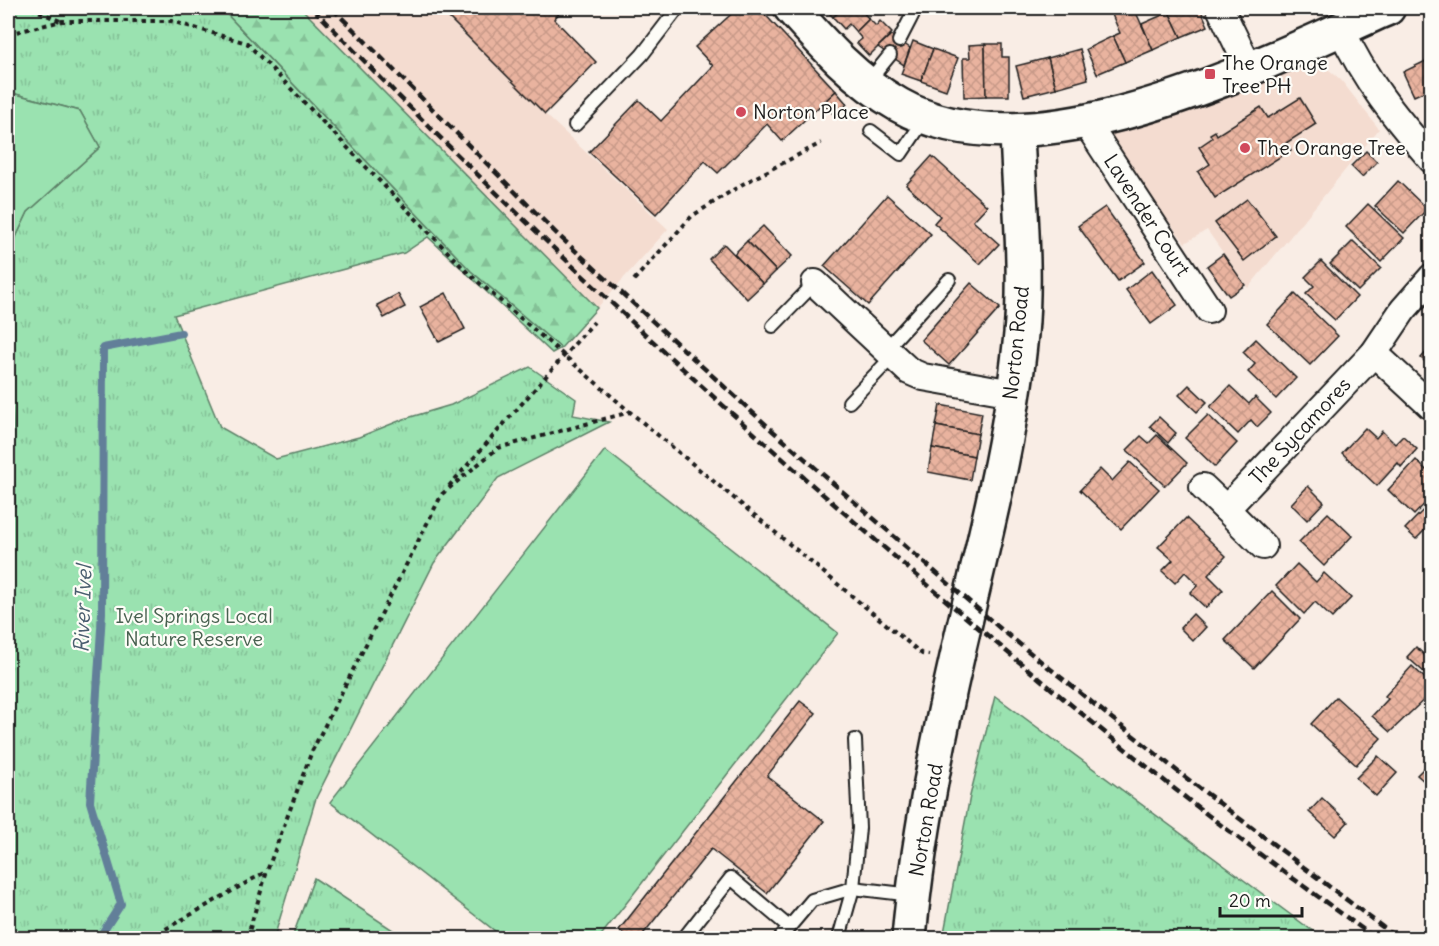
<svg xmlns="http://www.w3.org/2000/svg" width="1439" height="946" font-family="Delius,sans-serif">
  <defs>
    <pattern id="grass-tufts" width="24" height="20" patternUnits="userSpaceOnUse" patternTransform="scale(1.5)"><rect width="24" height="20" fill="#9ae2b0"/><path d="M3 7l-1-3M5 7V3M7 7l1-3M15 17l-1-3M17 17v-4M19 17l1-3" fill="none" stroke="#84c197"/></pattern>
    <pattern id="forest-firs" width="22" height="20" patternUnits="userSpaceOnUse" patternTransform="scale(1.5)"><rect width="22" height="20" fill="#9ae2b0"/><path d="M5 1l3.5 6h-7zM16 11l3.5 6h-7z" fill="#84c197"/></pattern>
    <pattern id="building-cross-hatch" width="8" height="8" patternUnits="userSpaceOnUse" patternTransform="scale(1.5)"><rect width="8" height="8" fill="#e9b39f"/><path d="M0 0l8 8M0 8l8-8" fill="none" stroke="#c79988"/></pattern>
  </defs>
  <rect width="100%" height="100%" fill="#f9ede5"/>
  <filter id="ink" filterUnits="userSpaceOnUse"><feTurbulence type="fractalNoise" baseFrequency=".0167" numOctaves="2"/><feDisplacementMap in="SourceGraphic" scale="12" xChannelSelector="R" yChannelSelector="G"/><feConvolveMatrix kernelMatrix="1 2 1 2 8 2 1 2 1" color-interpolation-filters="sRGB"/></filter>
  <g filter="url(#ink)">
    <g fill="#f4dcd0">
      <polygon points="221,8 438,8 545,114 668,229 561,348 471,271"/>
      <polygon points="1317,66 1329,70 1341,80 1379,129 1248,288 1207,230 1185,243 1105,136 1191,109 1304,67"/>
    </g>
    <g fill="url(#grass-tufts)" stroke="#5b7f66" stroke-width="1.5">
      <polygon points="8,8 221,8 471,271 561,348 552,353 428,237 404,253 174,315 220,427 276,459 359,437 404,419 451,405 530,367 576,399 573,415 609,422 498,478 434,563 316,798 274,938 8,938 8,506 15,506 8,254 28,212 100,147 80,111 8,92"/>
      <polygon points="995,696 1322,938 943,938 970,796"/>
      <polygon points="314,878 405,938 292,938"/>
    </g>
    <polygon fill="url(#forest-firs)" stroke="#5b7f66" stroke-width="1.5" points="221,8 301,8 597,308 561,348 471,271"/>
    <g fill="#9ae2b0" stroke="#5b7f66" stroke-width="1.5">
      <polygon points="8,92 80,111 100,147 28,212 8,254"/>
      <polygon points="8,257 15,506 8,506"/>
      <polygon points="605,450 838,633 599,938 504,938 330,802"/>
    </g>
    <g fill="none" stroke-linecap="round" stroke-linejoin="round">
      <polyline stroke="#627f99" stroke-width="8" points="99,938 121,904 90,802 102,613 103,348 181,333"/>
    </g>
    <g fill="url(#building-cross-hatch)" stroke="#1c1c1c" stroke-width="1.5">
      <polygon points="458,8 564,8 554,19 596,62 545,114 449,18"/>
      <polygon points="738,8 759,8 836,91 782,141 767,124 718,173 705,161 656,214 589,152 639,100 661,121 713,66 695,47"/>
      <polygon points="824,8 843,8 833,17"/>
      <polygon points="843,8 866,8 862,11 869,19 856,32 849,24 844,29 833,17"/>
      <polygon points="1117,8 1134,8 1153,50 1125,62 1113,36 1120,33 1110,10"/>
      <polygon points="1179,8 1200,8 1208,26 1181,37 1169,12"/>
      <polygon points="1169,12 1181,37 1153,50 1142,24"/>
      <polygon points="869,19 876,26 880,21 892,33 869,56 857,43 862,39 856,32"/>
      <polygon points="891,35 910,48 904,65 878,47"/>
      <polygon points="1113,36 1125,62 1097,74 1086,49"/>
      <polygon points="913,41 933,49 921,81 901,74"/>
      <polygon points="985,44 986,96 964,97 963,58 970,58 969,45"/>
      <polygon points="985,44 1002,44 1002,57 1009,57 1009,96 986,96"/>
      <polygon points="933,49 958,58 946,90 921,81"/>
      <polygon points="1080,49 1088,79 1056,88 1048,58"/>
      <polygon points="1048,58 1056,88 1024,96 1016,66"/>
      <polygon points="1432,58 1432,88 1414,96 1403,72"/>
      <polygon points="836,91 847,104 835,116 823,103"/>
      <polygon points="1300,98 1316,124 1286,143 1291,150 1215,198 1198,172 1210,164 1199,147 1212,138 1210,134 1215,131 1217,135 1261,107 1268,118"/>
      <polygon points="1366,151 1377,162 1362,177 1351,166"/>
      <polygon points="932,156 987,206 973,221 999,244 980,264 934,223 940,216 906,185"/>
      <polygon points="1398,181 1427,209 1404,233 1375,206"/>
      <polygon points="887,195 931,234 868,305 824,266"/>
      <polygon points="1247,199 1276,236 1244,261 1215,223"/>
      <polygon points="1368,204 1404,238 1381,262 1346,227"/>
      <polygon points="1105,207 1145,262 1118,281 1078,226"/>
      <polygon points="763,226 792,256 776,271 747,241"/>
      <polygon points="747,241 776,271 763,284 734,254"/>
      <polygon points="1353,241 1381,268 1358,291 1330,264"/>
      <polygon points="724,244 763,284 747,299 709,259"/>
      <polygon points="1223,254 1245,285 1229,296 1207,266"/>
      <polygon points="1321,261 1357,297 1335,320 1306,294 1314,286 1305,277"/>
      <polygon points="1152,270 1177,305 1151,324 1126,290"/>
      <polygon points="971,283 1000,308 949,365 921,340"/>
      <polygon points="446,293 465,329 439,342 420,307"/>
      <polygon points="398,294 405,307 384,318 377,305"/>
      <polygon points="1295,294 1338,336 1310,365 1267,324"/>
      <polygon points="1256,339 1296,378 1276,399 1248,372 1255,364 1243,352"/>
      <polygon points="1432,346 1432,368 1421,358"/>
      <polygon points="1189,385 1207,402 1197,412 1179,395"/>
      <polygon points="1230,386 1249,404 1255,397 1271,413 1257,427 1251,420 1238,434 1210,407"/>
      <polygon points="940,405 982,413 978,434 936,426"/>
      <polygon points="1208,415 1237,443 1215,467 1185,438"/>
      <polygon points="1159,417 1176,433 1168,443 1150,426"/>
      <polygon points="936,426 978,434 974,456 932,448"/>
      <polygon points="1365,428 1376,438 1382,431 1395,444 1403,436 1417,449 1401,467 1398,463 1377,486 1342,453"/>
      <polygon points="1157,435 1187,463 1165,486 1127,450 1141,436 1149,443"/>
      <polygon points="932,448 974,456 970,480 928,472"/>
      <polygon points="1416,460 1426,470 1432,464 1432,496 1414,515 1388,490"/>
      <polygon points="1130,462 1159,489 1121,529 1080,490 1100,469 1112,481"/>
      <polygon points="1308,486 1324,502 1307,520 1291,504"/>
      <polygon points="1432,501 1432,536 1425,530 1416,539 1405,529"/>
      <polygon points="1328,513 1352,536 1324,566 1299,542"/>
      <polygon points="1186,518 1226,556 1208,575 1223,590 1206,608 1190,593 1198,585 1185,572 1175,583 1162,571 1173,560 1158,547"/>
      <polygon points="1297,564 1316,582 1324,573 1351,598 1332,618 1315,602 1304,614 1276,586"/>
      <polygon points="1272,591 1300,619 1254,668 1225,640"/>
      <polygon points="1193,614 1206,627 1193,641 1180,628"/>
      <polygon points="1416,647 1432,662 1432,679 1407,657"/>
      <polygon points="1412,666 1432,685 1432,692 1390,732 1372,716 1388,699 1385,696"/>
      <polygon points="1336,697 1381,738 1356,765 1311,724"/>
      <polygon points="800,701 816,713 767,776 824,821 767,893 711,849 640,938 629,938 619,930"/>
      <polygon points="1378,756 1397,773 1376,796 1356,778"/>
      <polygon points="1430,762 1432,763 1432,788 1417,775"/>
      <polygon points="1322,798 1348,822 1335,836 1309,812"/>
    </g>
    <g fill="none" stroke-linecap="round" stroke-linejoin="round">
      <defs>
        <g id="lane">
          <polyline points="899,41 916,8"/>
          <polyline points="868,82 890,55"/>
          <polyline points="575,125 642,55 678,8"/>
          <polyline points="871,131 901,154 926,117"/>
          <polyline points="773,326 815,283"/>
          <polyline points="886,349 949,280"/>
          <polyline points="849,402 893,356"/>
          <polyline points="684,938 731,878 789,927"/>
          <polyline points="780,938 812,900 853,888 859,828 855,740"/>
          <polyline points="839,938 853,888 912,895"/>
        </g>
        <g id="street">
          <polyline points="1220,8 1249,68"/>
          <path d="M1341 29C1365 81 1395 117 1432 160"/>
          <polyline points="1085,121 1209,310"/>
          <polyline points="815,283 909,371 923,377 1013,393"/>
          <polyline points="1374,353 1432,407"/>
          <polyline points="1203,487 1226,509"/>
          <polyline points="1263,546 1226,509 1374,353 1403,310 1432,277"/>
        </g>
        <g id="secondary">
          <path d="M791 8C823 44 856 81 899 105 1034 181 1261 64 1388 8"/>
          <path d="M909 938C917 845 936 749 957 657 981 551 1011 443 1021 334 1027 266 1019 198 1017 130"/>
        </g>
      </defs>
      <use href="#lane" stroke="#1c1c1c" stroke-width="16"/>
      <use href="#street" stroke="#1c1c1c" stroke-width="30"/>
      <use href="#secondary" stroke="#1c1c1c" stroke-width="38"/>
      <g stroke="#1c1c1c" stroke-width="4" stroke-dasharray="4.5 4.5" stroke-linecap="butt">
        <polyline points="31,8 60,21"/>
        <polyline points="8,34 62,21 171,21 247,43 469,274 630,412 922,654 929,655"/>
        <polyline points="634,280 692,216 741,185 821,143"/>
        <polyline points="449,486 594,322"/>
        <polyline points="150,938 267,871"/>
        <polyline points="247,938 267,871 312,751 442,494 498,448 630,412"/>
      </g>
      <use href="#lane" stroke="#fdfcf7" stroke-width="12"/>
      <use href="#street" stroke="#fdfcf7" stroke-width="26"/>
      <use href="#secondary" stroke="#fdfcf7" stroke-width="33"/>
      <g stroke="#1c1c1c" stroke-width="4.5" stroke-dasharray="9 4.5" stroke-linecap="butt">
        <path d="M313 8C581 288 873 547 1176 790 1240 841 1308 889 1375 938"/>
        <polyline points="332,8 557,234 774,432 1002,630 1181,774 1397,938"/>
      </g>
    </g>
  </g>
  <g fill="#d1495b" stroke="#fdfcf7" stroke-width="2">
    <rect x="1204" y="68" width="12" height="12" rx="3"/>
    <circle cx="741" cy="112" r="6"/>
    <circle cx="1245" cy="148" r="6"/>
  </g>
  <g text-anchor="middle" stroke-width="4.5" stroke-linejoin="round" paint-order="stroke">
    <g font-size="20" fill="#1c1c1c" stroke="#fdfcf7" text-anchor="start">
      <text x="1222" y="70">The Orange<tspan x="1222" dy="23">Tree PH</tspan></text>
      <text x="753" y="119">Norton Place</text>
      <text x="1257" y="155">The Orange Tree</text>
    </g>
    <g font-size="20" fill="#1c1c1c" stroke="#fdfcf7">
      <text transform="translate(1147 215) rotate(57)" y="7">Lavender Court</text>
      <text transform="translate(1016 343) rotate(-84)" y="7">Norton Road</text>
      <text transform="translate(1300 431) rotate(-47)" y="7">The Sycamores</text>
      <text transform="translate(926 820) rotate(-80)" y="7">Norton Road</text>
    </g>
    <g font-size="20" fill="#486150" stroke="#fdfcf7">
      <text x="194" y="623">Ivel Springs Local<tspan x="194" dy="23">Nature Reserve</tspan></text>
    </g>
    <g font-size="21" font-style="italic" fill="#4a5e6f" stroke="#fdfcf7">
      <text transform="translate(83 609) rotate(-88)" y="7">River Ivel</text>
    </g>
  </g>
  <rect width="1439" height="946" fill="none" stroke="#fdfcf7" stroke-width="30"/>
  <rect x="15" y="15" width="1409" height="916" fill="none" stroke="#1c1c1c" stroke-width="2" filter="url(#ink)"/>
  <path d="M1220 907v9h82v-9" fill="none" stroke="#1c1c1c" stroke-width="3"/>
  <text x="1229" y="907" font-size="18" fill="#1c1c1c" stroke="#fdfcf7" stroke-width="4.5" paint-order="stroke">20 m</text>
</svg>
